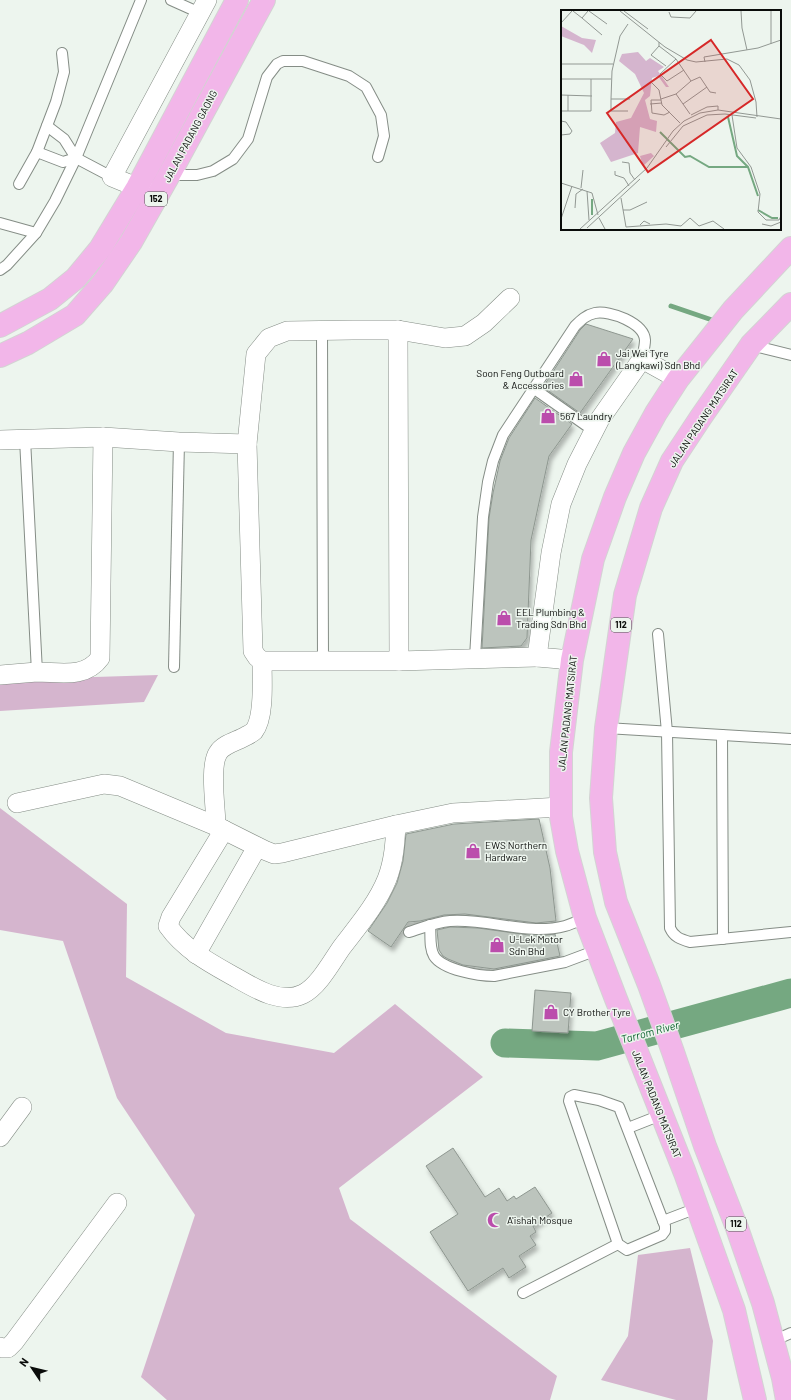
<svg xmlns="http://www.w3.org/2000/svg" width="791" height="1400" font-family="Barlow,sans-serif">
  <defs>
    <filter id="shadow"><feDropShadow dx="2.5" dy="4.5" stdDeviation="2" flood-color="#0004"/></filter>
  </defs>
  <rect width="100%" height="100%" fill="#edf5ee"/>
  <g fill="#d5b5ce">
    <polygon points="158,675 144,702 0,711 0,680"/>
    <polygon points="0,808 127,904 126,977 226,1033 334,1053 395,1004 483,1077 339,1188 350,1219 557,1376 550,1400 167,1400 141,1377 195,1215 117,1098 63,941 0,930"/>
    <polygon points="690,1248 713,1341 707,1400 676,1400 601,1380 628,1336 638,1255"/>
  </g>
  <g fill="none" stroke-linecap="round" stroke-linejoin="round">
    <polyline stroke="#75a881" stroke-width="5" points="671,306 715,321"/>
    <polyline stroke="#75a881" stroke-width="29" points="505,1043 597,1046 791,993"/>
  </g>
  <g fill="#bcc4bd" stroke="#8e9790" filter="url(#shadow)">
    <polygon points="586,324 633,339 580,413 543,387 580,330"/>
    <polygon points="535,398 572,424 549,456 531,540 527,638 521,646 482,648 489,518 493,493 500,461 509,438"/>
    <polygon points="539,819 550,868 556,921 536,923 465,914 444,915 420,921 408,922 391,947 368,931 387,903 397,883 403,861 406,834 454,824"/>
    <polygon points="450,927 478,928 536,936 555,934 560,956 494,969 463,965 448,959 443,956 439,950 437,930"/>
    <polygon points="535,990 571,993 568,1033 532,1031"/>
    <polygon points="453,1148 485,1197 499,1188 507,1201 514,1196 516,1199 535,1187 552,1213 533,1226 536,1232 530,1236 536,1245 519,1256 526,1267 509,1278 503,1268 468,1291 430,1232 458,1214 426,1166"/>
  </g>
  <g fill="none" stroke-linecap="round" stroke-linejoin="round">
    <defs>
      <g id="service">
        <polyline points="171,0 200,13"/>
        <polyline points="47,126 64,139 76,158 112,177"/>
        <polyline points="37,152 63,162 76,158"/>
        <polyline points="169,175 197,175 213,171 233,159 248,139 267,77 277,64 283,61 303,61 349,76 366,87 381,115 384,136 378,157"/>
        <polyline points="19,184 37,152 56,102 64,72 62,53"/>
        <polyline points="0,223 36,233"/>
        <polyline points="0,270 7,265 36,233 55,201 76,158 141,0"/>
        <polyline points="322,331 323,661"/>
        <polyline points="751,345 791,355"/>
        <polyline points="533,388 594,431"/>
        <polyline points="25,439 37,672"/>
        <path d="M658 634 667 732 670 928C674 937 680 939 690 942L791 932"/>
        <path d="M475 658 483 517 488 482 493 461 503 435 575 326C581 320 586 315 595 313 610 310 644 323 645 340 645 346 643 353 642 359"/>
        <polyline points="174,667 179,442"/>
        <polyline points="606,728 791,739"/>
        <polyline points="722,735 723,939"/>
        <path d="M430 925C431 935 429 948 434 956 443 970 479 976 494 976L565 962 597 950"/>
        <path d="M409 932C422 928 436 922 450 921 488 918 527 936 565 926 572 924 578 921 585 918"/>
        <polygon points="574,1095 599,1100 619,1107 665,1226 665,1231 662,1235 627,1250 618,1244 569,1101 570,1097"/>
        <polyline points="628,1128 661,1115"/>
        <polyline points="663,1221 697,1208"/>
        <polyline points="523,1293 618,1244"/>
        <polyline points="773,1341 791,1333"/>
      </g>
      <g id="minor">
        <polyline points="151,193 112,177 207,0"/>
        <polyline points="398,330 399,661"/>
        <polyline points="0,440 103,437 179,442 247,444 253,651 257,657 262,661 399,661 537,657"/>
        <polyline points="247,444 256,354 269,338 287,331 353,330 398,330 445,338 465,336 484,323 510,298"/>
        <polyline points="572,660 537,657 551,553 561,504 577,464 600,419 642,359 678,379"/>
        <path d="M0 675C12 674 25 673 37 672 59 672 85 679 100 658L103 437"/>
        <polyline points="17,803 104,784 120,786 216,826 264,850 274,854 282,853 396,825 453,813 560,807"/>
        <path d="M216 826C216 808 209 767 218 753 223 744 238 741 246 736 248 735 252 733 254 731 265 717 262 678 262 661"/>
        <path d="M224 830 171 917 168 926C185 950 210 963 235 977 254 988 281 1005 303 994 319 986 332 961 342 947 358 926 377 904 387 879 394 861 395 843 396 825"/>
        <polyline points="196,954 257,847"/>
        <polyline points="0,1137 22,1107"/>
        <polyline points="0,1347 2,1348 8,1348 14,1342 117,1203"/>
      </g>
      <g id="primary">
        <polyline points="0,326 50,299 76,278 100,249 137,188 237,0"/>
        <polyline points="0,356 28,343 75,315 103,283 131,242 169,175 264,0"/>
        <polyline points="755,1400 734,1310 685,1173 616,999 585,918 567,851 561,817 561,752 572,660 593,559 615,497 634,453 656,413 678,379 733,310 791,248"/>
        <polyline points="787,1400 783,1378 763,1303 737,1228 705,1146 673,1052 649,985 616,902 605,852 601,798 606,728 625,595 651,508 672,461 701,417 751,345 791,304"/>
      </g>
    </defs>
    <use href="#service" stroke="#858d86" stroke-width="12"/>
    <use href="#minor" stroke="#858d86" stroke-width="20"/>
    <use href="#primary" stroke="#d3d3d3" stroke-width="24"/>
    <use href="#service" stroke="#fff" stroke-width="10"/>
    <use href="#minor" stroke="#fff" stroke-width="19"/>
    <use href="#primary" stroke="#f2b6e9" stroke-width="22"/>
  </g>
  <defs>
    <symbol id="shop-bare" viewBox="-9 -9 18 18"><path d="M-5-2.5h2.3a2.7 3.5 0 0 1 5.4 0H5L5.5 6h-11ZM-1.5-2.5h3a1.5 2.3 0 0 0-3 0Z" fill="#bb4dac" stroke="#edf5ee" stroke-width="2.5" paint-order="stroke"/></symbol>
    <symbol id="mosque-bare" viewBox="-9 -9 18 18"><path d="M3.5-4.9A6 6 0 1 0 3.5 4.9A5 5 0 1 1 3.5-4.9Z" fill="#bb4dac" stroke="#edf5ee" stroke-width="2.5" paint-order="stroke"/></symbol>
  </defs>
  <g fill-rule="evenodd">
    <use href="#shop-bare" x="593" y="348" width="22" height="22"/>
    <use href="#shop-bare" x="565" y="368" width="22" height="22"/>
    <use href="#shop-bare" x="537" y="405" width="22" height="22"/>
    <use href="#shop-bare" x="493" y="607" width="22" height="22"/>
    <use href="#shop-bare" x="462" y="840" width="22" height="22"/>
    <use href="#shop-bare" x="486" y="934" width="22" height="22"/>
    <use href="#shop-bare" x="540" y="1001" width="22" height="22"/>
    <use href="#mosque-bare" x="484" y="1209" width="22" height="22"/>
  </g>
  <g text-anchor="middle" stroke-width="3" stroke-linejoin="round" paint-order="stroke">
    <g fill="#edf5ee" stroke="#4e524e" stroke-width="1">
      <rect x="145" y="192" width="22" height="14" rx="3"/>
      <rect x="611" y="618" width="20" height="14" rx="3"/>
      <rect x="726" y="1217" width="20" height="14" rx="3"/>
    </g>
    <g font-size="9" font-weight="bold" fill="#0a0c0a">
      <text x="156" y="202">152</text>
      <text x="621" y="628">112</text>
      <text x="736" y="1227">112</text>
    </g>
    <g font-size="10" fill="#0a0c0a" stroke="#edf5ee">
      <text transform="translate(190 136) rotate(-62)" y="4">JALAN PADANG GAONG</text>
      <text transform="translate(703 418) rotate(-56)" y="4">JALAN PADANG MATSIRAT</text>
      <text transform="translate(567 713) rotate(-84)" y="4">JALAN PADANG MATSIRAT</text>
      <text transform="translate(657 1104) rotate(68)" y="4">JALAN PADANG MATSIRAT</text>
    </g>
    <g font-size="10" fill="#0a0c0a" stroke="#edf5ee" text-anchor="start">
      <text x="616" y="357">Jai Wei Tyre<tspan x="616" dy="12">(Langkawi) Sdn Bhd</tspan></text>
      <text x="564" y="377" text-anchor="end">Soon Feng Outboard<tspan x="564" dy="12">&amp; Accessories</tspan></text>
      <text x="560" y="420">567 Laundry</text>
      <text x="516" y="616">EEL Plumbing &amp;<tspan x="516" dy="12">Trading Sdn Bhd</tspan></text>
      <text x="485" y="849">EWS Northern<tspan x="485" dy="12">Hardware</tspan></text>
      <text x="509" y="943">U-Lek Motor<tspan x="509" dy="12">Sdn Bhd</tspan></text>
      <text x="563" y="1016">CY Brother Tyre</text>
      <text x="507" y="1224">A'ishah Mosque</text>
    </g>
    <g font-size="11" font-style="italic" fill="#0a5f2d" stroke="#edf5ee">
      <text transform="translate(650 1032) rotate(-15)" y="4">Tarrom River</text>
    </g>
  </g>
  <g transform="translate(561 10)">
    <rect width="220" height="220" fill="#edf5ee"/>
    <path d="M0 16 21 28 35 30 31 43 23 35 0 26ZM77 42 85 51 89 48 103 57 97 61 108 77H105L97 66 91 68 89 86 84 90 89 109 96 111 95 122 79 117 77 143 50 152 39 133 54 123 55 112 70 108 83 83 74 64 58 51 61 44ZM90 143 93 146 82 156 79 146Z" fill="#d5b5ce"/>
    <path fill="none" stroke="#75a881" stroke-width="2" d="M167 107 176 146 187 157M99 122 124 147 129 146 148 157H187L197 186M197 200 211 208H217M31 205V189"/>
    <path fill="none" stroke="#929893" stroke-width="1" d="M12 1 21 8 27 1M28 1 46 14M59 1 104 37 126 50 135 52 166 49 178 55 189 70 195 92 196 107M63 1 87 19M180 1 181 18 186 40M108 2 110 7 129 8 135 1M21 8 41 25M0 13 11 1M67 14 59 26 51 61 50 89H69M98 32V36L115 49 130 71 115 84 129 104M210 34V1M98 36 90 45 105 56M115 49 99 64 106 71 123 60M144 52 143 47 197 38 220 30M0 54H52M0 69H50M130 71 139 67 149 82 155 83M91 73 98 80 101 95 119 113M0 85 31 86M50 89V101H67M100 89 115 84M100 90H90L91 103 103 105 109 102M89 94 101 93M122 94 146 77M0 101H30V69M7 101V85M130 105 146 97 157 96V100M171 105 176 138 190 157 199 184 197 202 205 210H218L220 206M0 111 5 112 11 121 9 124 0 125M105 137 122 116 146 105 164 104 195 108M61 152 68 153 69 163 74 170M54 161V165L63 168 68 176M0 173 31 183 37 205M20 178 22 160M26 181 28 210M60 188 65 217 105 214 120 216 129 208 138 216 152 211 163 219M14 198 15 184 22 179M62 200H69L86 192M38 208 44 219M0 209 11 176M201 214 210 216 220 212M79 215 83 211 89 214M26 218 79 169M19 219 86 158 112 121 123 111 139 103 157 100 220 109"/>
    <path fill="#d62828" fill-opacity="0.15" stroke="#d62828" stroke-width="2" d="M150 30 192 89 87 162 46 103Z"/>
    <rect width="220" height="220" fill="none" stroke="#0a0c0a" stroke-width="2"/>
  </g>
  <g transform="translate(32 1368) rotate(305)" stroke="#edf5ee" stroke-width="3" paint-order="stroke">
  <path d="M0-3L7 15L0 10L-7 15Z" fill="#0a0c0a"/>
  <text y="-6" font-size="11" font-weight="bold" text-anchor="middle" fill="#0a0c0a">N</text>
  </g>
</svg>
